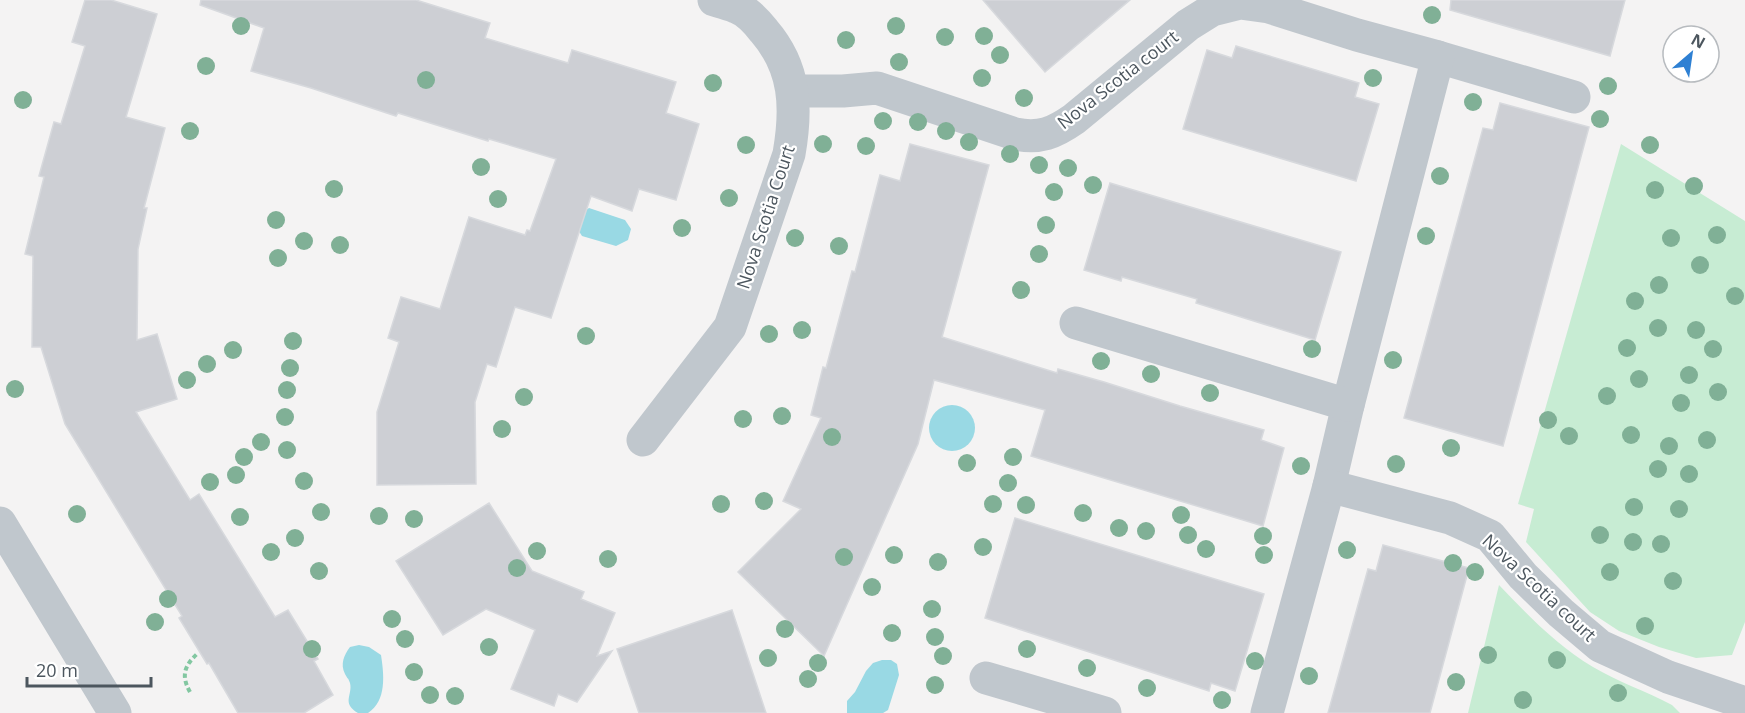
<svg xmlns="http://www.w3.org/2000/svg" width="1745" height="713" font-family="'Open Sans',sans-serif">
  <rect width="100%" height="100%" fill="#f4f3f3"/>
  <g fill="#c7ecd3">
    <polygon points="1621,144 1745,221 1745,622 1732,655 1696,658 1659,647 1619,631 1590,612 1526,542 1534,509 1518,504"/>
    <path d="M1499 585C1528 615 1556 645 1593 667 1618 682 1646 691 1672 705L1680 713H1468Z"/>
  </g>
  <g fill="#99d9e4">
    <polygon points="589,208 625,220 631,229 628,240 616,246 582,236 575,225 579,215"/>
    <circle cx="952" cy="428" r="23"/>
    <path d="M359 645 369 647 381 655C384 674 387 701 368 713H358C341 703 353 695 350 683 348 677 348 680 345 674 340 664 344 655 350 647Z"/>
    <polygon points="882,660 891,660 897,664 899,675 888,710 883,713 847,713 847,701 855,692 866,671 873,663"/>
  </g>
  <g fill="#cdcfd4" stroke="#d7d9dd" stroke-width="1.5">
    <polygon points="85,0 111,0 157,14 126,117 165,128 144,208 147,208 138,249 137,340 157,334 177,399 136,412 190,500 199,494 275,617 288,610 318,659 314,661 333,695 304,713 238,713 209,663 207,664 179,618 182,616 65,424 41,347 32,347 33,256 25,254 44,177 39,176 54,122 61,124 85,46 72,42"/>
    <polygon points="201,0 416,0 490,23 485,38 568,63 572,50 676,82 666,113 699,124 676,200 639,189 632,211 591,196 551,318 515,307 496,367 487,364 475,402 476,484 377,485 377,412 399,342 388,338 401,297 440,309 469,217 525,235 527,230 530,231 556,159 489,139 488,141 398,113 396,116 311,88 251,71 264,28 200,5"/>
    <polygon points="983,0 1130,0 1045,72"/>
    <polygon points="1451,0 1625,0 1610,56 1450,10"/>
    <polygon points="1236,46 1359,83 1355,97 1379,104 1356,181 1183,129 1207,50 1232,58"/>
    <polygon points="1500,103 1589,127 1503,446 1404,418 1483,128 1493,130"/>
    <polygon points="910,144 989,165 942,337 1057,373 1058,369 1104,382 1180,406 1264,430 1261,440 1284,448 1263,526 1031,456 1045,410 934,380 918,444 824,656 738,572 801,509 783,501 821,418 811,415 823,367 826,368 852,271 855,272 880,175 900,181"/>
    <polygon points="1110,183 1341,252 1315,340 1196,303 1197,299 1122,277 1121,281 1084,270"/>
    <polygon points="489,503 532,571 584,592 581,599 615,613 597,656 612,651 577,702 558,694 554,706 511,689 535,630 486,609 443,635 396,561"/>
    <polygon points="1015,518 1264,594 1235,691 1211,683 1209,691 985,618"/>
    <polygon points="1383,545 1469,568 1430,713 1328,713 1368,569 1376,571"/>
    <polygon points="732,610 766,713 639,713 617,649"/>
  </g>
  <g fill="none" stroke-linecap="round" stroke-linejoin="round">
    <path stroke="#82c7a1" stroke-width="4" stroke-dasharray="4.5 3" stroke-linecap="butt" d="M190 692C181 676 184 666 197 654"/>
    <g stroke="#c0c7cd" stroke-width="33">
      <polyline points="1438,57 1574,97"/>
      <path d="M793 91H843L877 88 1015 134C1040 139 1054 133 1074 119L1188 25 1212 10 1240 3 1269 7 1357 35 1438 57 1348 405 1329 486 1267 713"/>
      <polyline points="1076,323 1348,405"/>
      <path d="M643 440 730 327 789 154C797 108 796 68 764 31 757 22 747 11 736 7 729 4 721 2 714 0"/>
      <polyline points="1329,486 1450,518 1490,536 1523,576 1561,613 1600,646 1668,677 1745,703"/>
      <polyline points="0,523 115,713"/>
      <polyline points="986,678 1105,713"/>
    </g>
  </g>
  <g fill="#80b096">
    <circle cx="1432" cy="15" r="9"/>
    <circle cx="241" cy="26" r="9"/>
    <circle cx="896" cy="26" r="9"/>
    <circle cx="984" cy="36" r="9"/>
    <circle cx="945" cy="37" r="9"/>
    <circle cx="846" cy="40" r="9"/>
    <circle cx="1000" cy="55" r="9"/>
    <circle cx="899" cy="62" r="9"/>
    <circle cx="206" cy="66" r="9"/>
    <circle cx="982" cy="78" r="9"/>
    <circle cx="1373" cy="78" r="9"/>
    <circle cx="426" cy="80" r="9"/>
    <circle cx="713" cy="83" r="9"/>
    <circle cx="1608" cy="86" r="9"/>
    <circle cx="1024" cy="98" r="9"/>
    <circle cx="23" cy="100" r="9"/>
    <circle cx="1473" cy="102" r="9"/>
    <circle cx="1600" cy="119" r="9"/>
    <circle cx="883" cy="121" r="9"/>
    <circle cx="918" cy="122" r="9"/>
    <circle cx="190" cy="131" r="9"/>
    <circle cx="946" cy="131" r="9"/>
    <circle cx="969" cy="142" r="9"/>
    <circle cx="823" cy="144" r="9"/>
    <circle cx="746" cy="145" r="9"/>
    <circle cx="1650" cy="145" r="9"/>
    <circle cx="866" cy="146" r="9"/>
    <circle cx="1010" cy="154" r="9"/>
    <circle cx="1039" cy="165" r="9"/>
    <circle cx="481" cy="167" r="9"/>
    <circle cx="1068" cy="168" r="9"/>
    <circle cx="1440" cy="176" r="9"/>
    <circle cx="1093" cy="185" r="9"/>
    <circle cx="1694" cy="186" r="9"/>
    <circle cx="334" cy="189" r="9"/>
    <circle cx="1655" cy="190" r="9"/>
    <circle cx="1054" cy="192" r="9"/>
    <circle cx="729" cy="198" r="9"/>
    <circle cx="498" cy="199" r="9"/>
    <circle cx="276" cy="220" r="9"/>
    <circle cx="1046" cy="225" r="9"/>
    <circle cx="682" cy="228" r="9"/>
    <circle cx="1717" cy="235" r="9"/>
    <circle cx="1426" cy="236" r="9"/>
    <circle cx="795" cy="238" r="9"/>
    <circle cx="1671" cy="238" r="9"/>
    <circle cx="304" cy="241" r="9"/>
    <circle cx="340" cy="245" r="9"/>
    <circle cx="839" cy="246" r="9"/>
    <circle cx="1039" cy="254" r="9"/>
    <circle cx="278" cy="258" r="9"/>
    <circle cx="1700" cy="265" r="9"/>
    <circle cx="1659" cy="285" r="9"/>
    <circle cx="1021" cy="290" r="9"/>
    <circle cx="1735" cy="296" r="9"/>
    <circle cx="1635" cy="301" r="9"/>
    <circle cx="1658" cy="328" r="9"/>
    <circle cx="802" cy="330" r="9"/>
    <circle cx="1696" cy="330" r="9"/>
    <circle cx="769" cy="334" r="9"/>
    <circle cx="586" cy="336" r="9"/>
    <circle cx="293" cy="341" r="9"/>
    <circle cx="1627" cy="348" r="9"/>
    <circle cx="1312" cy="349" r="9"/>
    <circle cx="1713" cy="349" r="9"/>
    <circle cx="233" cy="350" r="9"/>
    <circle cx="1393" cy="360" r="9"/>
    <circle cx="1101" cy="361" r="9"/>
    <circle cx="207" cy="364" r="9"/>
    <circle cx="290" cy="368" r="9"/>
    <circle cx="1151" cy="374" r="9"/>
    <circle cx="1689" cy="375" r="9"/>
    <circle cx="1639" cy="379" r="9"/>
    <circle cx="187" cy="380" r="9"/>
    <circle cx="15" cy="389" r="9"/>
    <circle cx="287" cy="390" r="9"/>
    <circle cx="1718" cy="392" r="9"/>
    <circle cx="1210" cy="393" r="9"/>
    <circle cx="1607" cy="396" r="9"/>
    <circle cx="524" cy="397" r="9"/>
    <circle cx="1681" cy="403" r="9"/>
    <circle cx="782" cy="416" r="9"/>
    <circle cx="285" cy="417" r="9"/>
    <circle cx="743" cy="419" r="9"/>
    <circle cx="1548" cy="420" r="9"/>
    <circle cx="502" cy="429" r="9"/>
    <circle cx="1631" cy="435" r="9"/>
    <circle cx="1569" cy="436" r="9"/>
    <circle cx="832" cy="437" r="9"/>
    <circle cx="1707" cy="440" r="9"/>
    <circle cx="261" cy="442" r="9"/>
    <circle cx="1669" cy="446" r="9"/>
    <circle cx="1451" cy="448" r="9"/>
    <circle cx="287" cy="450" r="9"/>
    <circle cx="244" cy="457" r="9"/>
    <circle cx="1013" cy="457" r="9"/>
    <circle cx="967" cy="463" r="9"/>
    <circle cx="1396" cy="464" r="9"/>
    <circle cx="1301" cy="466" r="9"/>
    <circle cx="1658" cy="469" r="9"/>
    <circle cx="1689" cy="474" r="9"/>
    <circle cx="236" cy="475" r="9"/>
    <circle cx="304" cy="481" r="9"/>
    <circle cx="210" cy="482" r="9"/>
    <circle cx="1008" cy="483" r="9"/>
    <circle cx="764" cy="501" r="9"/>
    <circle cx="721" cy="504" r="9"/>
    <circle cx="993" cy="504" r="9"/>
    <circle cx="1026" cy="505" r="9"/>
    <circle cx="1634" cy="507" r="9"/>
    <circle cx="1679" cy="509" r="9"/>
    <circle cx="321" cy="512" r="9"/>
    <circle cx="1083" cy="513" r="9"/>
    <circle cx="77" cy="514" r="9"/>
    <circle cx="1181" cy="515" r="9"/>
    <circle cx="379" cy="516" r="9"/>
    <circle cx="240" cy="517" r="9"/>
    <circle cx="414" cy="519" r="9"/>
    <circle cx="1119" cy="528" r="9"/>
    <circle cx="1146" cy="531" r="9"/>
    <circle cx="1188" cy="535" r="9"/>
    <circle cx="1600" cy="535" r="9"/>
    <circle cx="1263" cy="536" r="9"/>
    <circle cx="295" cy="538" r="9"/>
    <circle cx="1633" cy="542" r="9"/>
    <circle cx="1661" cy="544" r="9"/>
    <circle cx="983" cy="547" r="9"/>
    <circle cx="1206" cy="549" r="9"/>
    <circle cx="1347" cy="550" r="9"/>
    <circle cx="537" cy="551" r="9"/>
    <circle cx="271" cy="552" r="9"/>
    <circle cx="894" cy="555" r="9"/>
    <circle cx="1264" cy="555" r="9"/>
    <circle cx="844" cy="557" r="9"/>
    <circle cx="608" cy="559" r="9"/>
    <circle cx="938" cy="562" r="9"/>
    <circle cx="1453" cy="563" r="9"/>
    <circle cx="517" cy="568" r="9"/>
    <circle cx="319" cy="571" r="9"/>
    <circle cx="1475" cy="572" r="9"/>
    <circle cx="1610" cy="572" r="9"/>
    <circle cx="1673" cy="581" r="9"/>
    <circle cx="872" cy="587" r="9"/>
    <circle cx="168" cy="599" r="9"/>
    <circle cx="932" cy="609" r="9"/>
    <circle cx="392" cy="619" r="9"/>
    <circle cx="155" cy="622" r="9"/>
    <circle cx="1645" cy="626" r="9"/>
    <circle cx="785" cy="629" r="9"/>
    <circle cx="892" cy="633" r="9"/>
    <circle cx="935" cy="637" r="9"/>
    <circle cx="405" cy="639" r="9"/>
    <circle cx="489" cy="647" r="9"/>
    <circle cx="312" cy="649" r="9"/>
    <circle cx="1027" cy="649" r="9"/>
    <circle cx="1488" cy="655" r="9"/>
    <circle cx="943" cy="656" r="9"/>
    <circle cx="768" cy="658" r="9"/>
    <circle cx="1557" cy="660" r="9"/>
    <circle cx="1255" cy="661" r="9"/>
    <circle cx="818" cy="663" r="9"/>
    <circle cx="1087" cy="668" r="9"/>
    <circle cx="414" cy="672" r="9"/>
    <circle cx="1309" cy="676" r="9"/>
    <circle cx="808" cy="679" r="9"/>
    <circle cx="1456" cy="682" r="9"/>
    <circle cx="935" cy="685" r="9"/>
    <circle cx="1147" cy="688" r="9"/>
    <circle cx="1618" cy="693" r="9"/>
    <circle cx="430" cy="695" r="9"/>
    <circle cx="455" cy="696" r="9"/>
    <circle cx="1222" cy="700" r="9"/>
    <circle cx="1523" cy="700" r="9"/>
  </g>
  <g text-anchor="middle" stroke-width="4.5" stroke-linejoin="round" paint-order="stroke">
    <g font-size="18" fill="#4c565e" stroke="#fff">
      <text transform="translate(1118 80) rotate(-38)" y="6">Nova Scotia court</text>
      <text transform="translate(766 217) rotate(-72)" y="6">Nova Scotia Court</text>
      <text transform="translate(1539 588) rotate(43)" y="6">Nova Scotia court</text>
    </g>
  </g>
  <g transform="translate(1691 54) rotate(29)"><circle r="28" fill="#ffffff" stroke="#b7bbbf" stroke-width="1.5"/>
  <path d="M0-4.5L10 22L0 15L-10 22Z" fill="#2e80d3"/>
  <text y="-9" font-size="16" font-weight="bold" text-anchor="middle" fill="#4c565e">N</text>
  </g>
  <path d="M27 677v9h124v-9" fill="none" stroke="#4c565e" stroke-width="3"/>
  <text x="36" y="677" font-size="18" fill="#4c565e" stroke="#ffffff" stroke-width="4.5" paint-order="stroke">20 m</text>
</svg>
